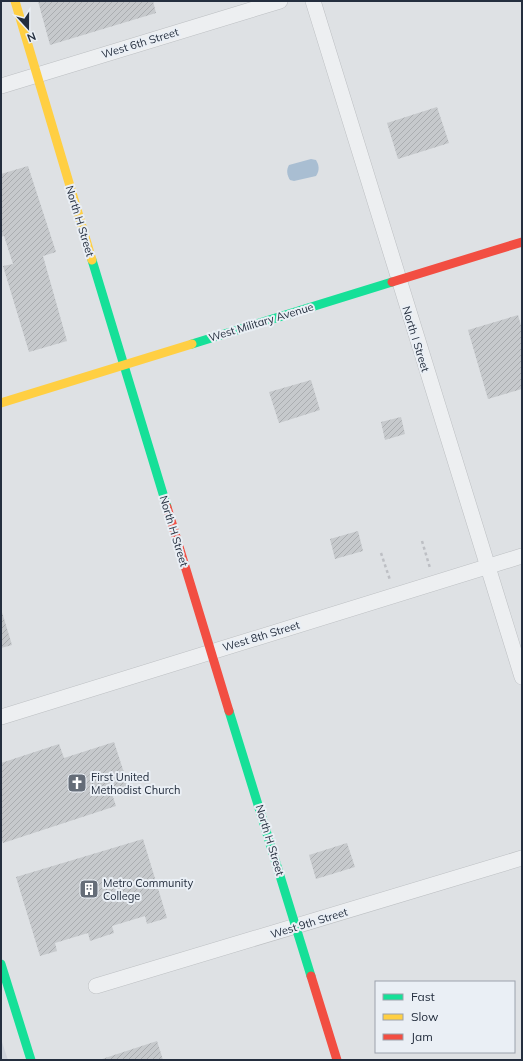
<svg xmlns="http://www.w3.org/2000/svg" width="523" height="1061" font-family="Mulish,sans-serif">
  <defs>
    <pattern id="building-hatch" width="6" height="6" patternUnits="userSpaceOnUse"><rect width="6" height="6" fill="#c6c9cc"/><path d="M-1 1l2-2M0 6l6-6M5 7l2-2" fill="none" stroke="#aaadb0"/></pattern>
  </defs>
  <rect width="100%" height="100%" fill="#dee1e4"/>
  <polygon fill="#cfd4db" points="1,1039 8,1060 1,1060"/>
  <path fill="#a9bed2" d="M311 159 316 160C319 165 320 170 316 176L294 181 290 180C287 175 286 170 289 165Z"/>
  <g fill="url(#building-hatch)">
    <polygon points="38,1 153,1 156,13 50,45"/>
    <polygon points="437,107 449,143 398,159 387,123"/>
    <polygon points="28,166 56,252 43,256 67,341 29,352 3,266 13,264 4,236 1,237 1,174"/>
    <polygon points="518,315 522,329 522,389 488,399 468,330"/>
    <polygon points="311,380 320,410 279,423 269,392"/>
    <polygon points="401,417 405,434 385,440 381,422"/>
    <polygon points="358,531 363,551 335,559 330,539"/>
    <polygon points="1,609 12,645 1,648"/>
    <polygon points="114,742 129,788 112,794 116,806 3,843 1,838 1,763 59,744 64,758"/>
    <polygon points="143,839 167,918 147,924 145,916 112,926 114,933 90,941 88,933 55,943 57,951 40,956 16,877"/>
    <polygon points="347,843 355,867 316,879 309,855"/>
    <polygon points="157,1041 163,1060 99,1060"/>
  </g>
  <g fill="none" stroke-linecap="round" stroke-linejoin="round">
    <defs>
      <g id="street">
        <polyline points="313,1 522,677"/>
        <polyline points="1,86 280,1"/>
        <polyline points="1,717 522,556"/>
        <polyline points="96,986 522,858"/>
      </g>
    </defs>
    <use href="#street" stroke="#bcbfc2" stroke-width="16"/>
    <g stroke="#bdbfc4" stroke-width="2.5" stroke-dasharray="3 3" stroke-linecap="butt">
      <polyline points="422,541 430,568"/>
      <polyline points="381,553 390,580"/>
    </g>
    <use href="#street" stroke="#edeff1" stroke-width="15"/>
    <g stroke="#16e098" stroke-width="9">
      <polyline points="92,260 167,507"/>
      <polyline points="192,344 392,282"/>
      <polyline points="229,711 311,976"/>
      <polyline points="1,964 31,1060"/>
    </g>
    <g stroke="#ffcf43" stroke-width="9">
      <polyline points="15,1 92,260"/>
      <polyline points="1,403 192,344"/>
    </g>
    <g stroke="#f24e42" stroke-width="9">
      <polyline points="392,282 522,242"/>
      <polyline points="167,507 229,711"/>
      <polyline points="311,976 337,1060"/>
    </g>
  </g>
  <defs>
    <symbol id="church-square" viewBox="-11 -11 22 22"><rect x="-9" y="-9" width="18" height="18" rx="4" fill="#656d78" stroke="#eaeff5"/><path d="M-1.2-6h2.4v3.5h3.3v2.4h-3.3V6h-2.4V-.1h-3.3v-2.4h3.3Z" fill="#fff"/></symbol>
    <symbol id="building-square" viewBox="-11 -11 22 22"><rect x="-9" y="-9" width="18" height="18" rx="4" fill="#656d78" stroke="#eaeff5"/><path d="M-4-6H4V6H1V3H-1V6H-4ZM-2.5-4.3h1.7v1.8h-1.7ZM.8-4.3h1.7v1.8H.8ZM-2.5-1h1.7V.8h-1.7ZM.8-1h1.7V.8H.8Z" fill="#fff"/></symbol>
  </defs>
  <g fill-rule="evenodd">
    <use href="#church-square" x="66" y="772" width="22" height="22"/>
    <use href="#building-square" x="78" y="878" width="22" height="22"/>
  </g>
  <g text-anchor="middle" stroke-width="4" stroke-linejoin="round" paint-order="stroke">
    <g font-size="11" fill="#242e3e" stroke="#eaeff5">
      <text transform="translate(140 43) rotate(-17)" y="4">West 6th Street</text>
      <text transform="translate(80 221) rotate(73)" y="4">North H Street</text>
      <text transform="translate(261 322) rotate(-17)" y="4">West Military Avenue</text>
      <text transform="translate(416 339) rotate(73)" y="4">North I Street</text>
      <text transform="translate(174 531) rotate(73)" y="4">North H Street</text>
      <text transform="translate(261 636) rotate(-17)" y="4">West 8th Street</text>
      <text transform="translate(270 840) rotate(73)" y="4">North H Street</text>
      <text transform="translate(309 923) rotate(-17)" y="4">West 9th Street</text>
    </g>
    <g font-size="11" fill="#242e3e" stroke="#eaeff5" text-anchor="start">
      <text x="91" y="781">First United<tspan x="91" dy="13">Methodist Church</tspan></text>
      <text x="103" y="887">Metro Community<tspan x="103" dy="13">College</tspan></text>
    </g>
  </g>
  <rect width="523" height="1061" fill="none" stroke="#242e3e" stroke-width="4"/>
  <rect x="375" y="981" width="140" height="72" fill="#eaeff5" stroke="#9ba2ac"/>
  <rect x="383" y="994" width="20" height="6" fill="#16e098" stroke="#9ba2ac"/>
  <text x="411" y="1001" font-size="12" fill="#242e3e">Fast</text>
  <rect x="383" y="1014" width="20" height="6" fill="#ffcf43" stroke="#9ba2ac"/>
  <text x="411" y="1021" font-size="12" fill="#242e3e">Slow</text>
  <rect x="383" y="1034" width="20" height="6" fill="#f24e42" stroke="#9ba2ac"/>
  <text x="411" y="1041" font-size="12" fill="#242e3e">Jam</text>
  <g transform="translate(28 28) rotate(159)" stroke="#eaeff5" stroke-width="3" paint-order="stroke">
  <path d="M0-3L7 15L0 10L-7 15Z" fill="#242e3e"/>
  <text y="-6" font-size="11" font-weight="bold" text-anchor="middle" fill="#242e3e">N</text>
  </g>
</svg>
